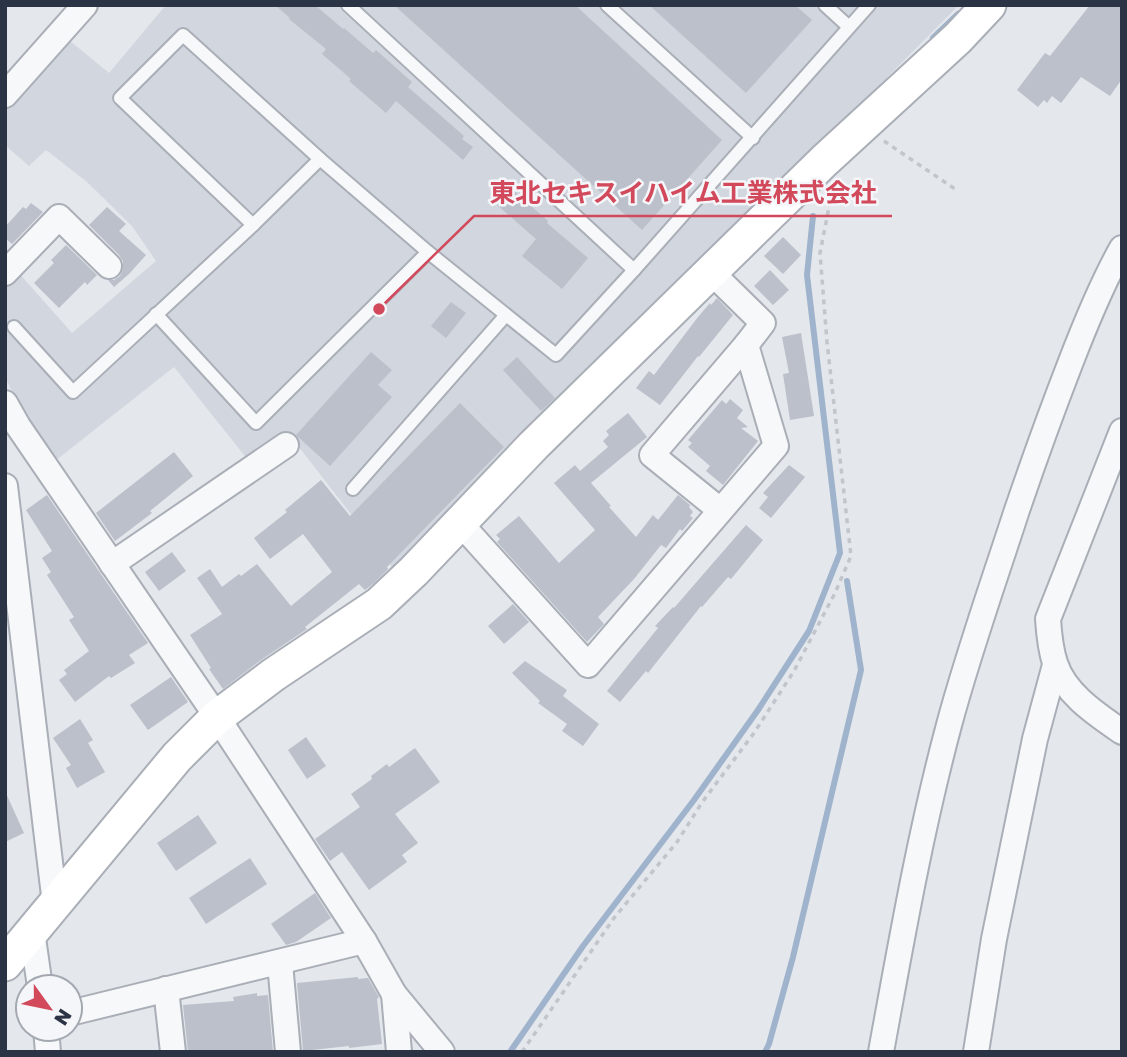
<svg xmlns="http://www.w3.org/2000/svg" width="1127" height="1057" font-family="'Golos Text','Noto Sans JP',sans-serif">
  <rect width="100%" height="100%" fill="#e4e7ec"/>
  <polygon fill="#d2d6de" points="166,5 959,5 396,572 288,433 248,460 174,367 55,461 24,416 5,377 5,284 17,271 72,333 156,261 132,226 86,181 46,150 29,166 5,145 5,105 64,36 109,73"/>
  <g fill="none" stroke-linecap="round" stroke-linejoin="round">
    <g stroke="#9fb4cc" stroke-width="6">
      <polyline points="933,38 958,14"/>
      <polyline points="510,1052 583,946 694,800 758,710 809,631 840,553 807,275 813,216"/>
      <polyline points="765,1052 769,1044 793,957 861,670 847,581"/>
    </g>
  </g>
  <g fill="#bbc0ca">
    <polygon points="275,5 315,5 343,29 344,28 373,53 376,50 412,82 408,87 464,136 462,139 473,147 463,160 396,101 386,113 349,81 351,79 322,54 326,49 289,19 290,18"/>
    <polygon points="394,5 575,5 722,140 642,230"/>
    <polygon points="649,5 795,5 812,20 746,93"/>
    <polygon points="1090,5 1122,5 1122,79 1110,96 1081,77 1061,103 1052,96 1047,103 1044,100 1038,107 1017,90 1045,53 1050,56"/>
    <polygon points="512,189 548,221 547,223 588,258 562,289 522,256 536,239 497,205"/>
    <polygon points="31,203 43,212 12,244 5,238 5,227 23,207 26,209"/>
    <polygon points="107,207 126,224 119,231 146,255 129,274 114,287 108,280 114,280 120,276 123,269 123,261 119,255 89,225"/>
    <polygon points="783,237 801,255 783,274 764,256"/>
    <polygon points="66,245 97,275 87,285 85,282 59,308 34,283 54,263 51,260"/>
    <polygon points="770,270 789,290 773,305 754,286"/>
    <polygon points="717,298 733,315 699,357 698,356 660,405 636,388 649,371 654,375 698,317 710,303 711,305"/>
    <polygon points="451,302 466,313 446,338 431,326"/>
    <polygon points="801,333 814,416 790,420 783,374 789,373 782,337"/>
    <polygon points="371,352 392,370 378,385 392,397 330,466 296,435"/>
    <polygon points="517,357 555,398 541,411 503,370"/>
    <polygon points="730,399 743,410 737,418 748,427 741,428 758,441 723,485 706,471 710,466 688,447 692,443 688,440 722,400 726,404"/>
    <polygon points="460,403 504,447 387,567 388,569 374,583 365,590 359,584 305,627 307,629 261,660 223,689 209,669 211,668 190,635 222,614 197,578 210,569 222,587 239,574 241,576 257,564 291,606 332,572 303,534 270,559 254,538 287,512 285,510 321,480 350,516"/>
    <polygon points="628,413 647,437 591,483 611,506 609,507 636,537 653,515 658,520 678,495 690,505 689,507 693,512 690,516 693,518 682,531 680,529 666,548 661,545 634,579 598,617 604,624 587,642 497,542 500,539 496,535 519,516 559,563 595,530 554,483 575,465 580,471 608,447 603,441 609,435 606,431"/>
    <polygon points="174,452 193,476 150,511 152,513 115,541 96,513"/>
    <polygon points="789,465 805,477 771,518 759,508 768,497 763,493"/>
    <polygon points="47,495 148,643 129,655 135,663 111,678 109,676 75,702 59,680 67,674 64,670 89,651 69,620 74,617 47,575 51,572 42,558 52,551 26,510"/>
    <polygon points="746,525 763,540 731,579 728,577 702,607 701,606 648,673 646,671 620,702 607,691 658,628 655,626 673,607 674,608"/>
    <polygon points="172,552 186,571 159,591 145,572"/>
    <polygon points="513,604 529,622 504,644 488,626"/>
    <polygon points="525,661 567,690 563,696 599,724 583,746 562,731 567,724 538,703 540,701 512,673"/>
    <polygon points="171,677 188,702 148,730 130,705"/>
    <polygon points="80,719 93,740 88,743 105,772 77,788 66,768 71,765 53,738"/>
    <polygon points="306,737 326,766 307,779 288,750"/>
    <polygon points="415,748 440,782 395,814 418,843 402,855 407,862 369,890 342,852 330,861 315,839 360,807 351,794 372,779 371,776 387,764 389,767"/>
    <polygon points="5,791 24,833 5,842"/>
    <polygon points="198,815 217,843 176,871 157,843"/>
    <polygon points="250,858 267,884 206,924 189,898"/>
    <polygon points="315,893 331,918 296,942 286,945 271,924"/>
    <polygon points="358,977 358,979 368,978 379,997 377,999 382,1044 349,1048 349,1046 303,1051 297,983"/>
    <polygon points="257,993 257,996 268,995 273,1052 188,1052 183,1005 234,1001 233,997"/>
  </g>
  <g fill="none" stroke-linecap="round" stroke-linejoin="round">
    <defs>
      <g id="lane">
        <polyline points="348,5 634,270"/>
        <polyline points="607,5 753,138"/>
        <polyline points="825,5 849,27"/>
        <polyline points="253,225 320,159"/>
        <polyline points="156,314 256,423 428,252"/>
        <polyline points="14,327 73,392 253,225 120,98 183,35 320,159 428,252 556,355 634,270 869,5"/>
        <polyline points="353,489 506,315"/>
      </g>
      <g id="street">
        <polyline points="5,95 85,5"/>
        <polyline points="5,273 59,217 109,266"/>
        <polyline points="5,403 18,426 217,717 364,941 394,994 442,1052"/>
        <path d="M1122 431 1048 619C1049 634 1050 648 1055 663 1065 694 1096 714 1122 732"/>
        <polyline points="5,486 55,904"/>
        <polyline points="720,510 652,455 746,345"/>
        <polyline points="460,523 588,665 776,446 746,345 763,323 711,272"/>
        <polyline points="112,564 286,445"/>
        <polyline points="32,931 40,987"/>
        <polyline points="280,963 288,1052"/>
        <polyline points="166,989 173,1052"/>
        <polyline points="394,994 399,1052"/>
        <polyline points="70,1013 364,941"/>
        <polyline points="46,1029 48,1052"/>
        <path d="M881 1052C901 943 920 833 949 725 968 654 993 584 1016 513 1033 463 1051 413 1070 364 1085 325 1101 285 1122 248"/>
        <polyline points="976,1052 994,939 1035,739 1055,665"/>
      </g>
      <polyline id="secondary" points="5,964 177,757 217,717 273,675 379,604 414,571 534,445 824,161 958,38 989,5"/>
    </defs>
    <use href="#lane" stroke="#a9aeb7" stroke-width="16"/>
    <use href="#street" stroke="#a9aeb7" stroke-width="28"/>
    <use href="#secondary" stroke="#a9aeb7" stroke-width="37"/>
    <g stroke="#c2c5cb" stroke-width="3.5" stroke-dasharray="5 5" stroke-linecap="butt">
      <polyline points="884,141 955,189"/>
      <polyline points="522,1052 614,918 677,842 703,801 754,733 794,671 835,593 851,556 827,342 820,253 830,202 828,195"/>
    </g>
    <use href="#lane" stroke="#f7f8fa" stroke-width="12"/>
    <use href="#street" stroke="#f7f8fa" stroke-width="24"/>
    <use href="#secondary" stroke="#fff" stroke-width="33"/>
  </g>
  <path fill="none" stroke="#d1495b" stroke-width="2.5" d="M379 309L474 216H892"/>
  <circle fill="#d1495b" stroke="#f4f6f9" stroke-width="2.5" cx="379" cy="309" r="7"/>
  <g font-size="26" text-anchor="middle" font-weight="bold" fill="#d1495b" stroke="#f4f6f9" stroke-width="5" stroke-linejoin="round" paint-order="stroke">
    <text x="683" y="202">東北セキスイハイム工業株式会社</text>
  </g>
  <rect width="1127" height="1057" fill="none" stroke="#2b3445" stroke-width="14"/>
  <g transform="translate(49 1008) rotate(123)"><circle r="33" fill="#f4f6f9" stroke="#a4a8b1" stroke-width="2"/>
  <path d="M0-5L12 26L0 18L-12 26Z" fill="#d1495b"/>
  <text y="-10" font-size="19" font-weight="bold" text-anchor="middle" fill="#2b3445">N</text>
  </g>
</svg>
